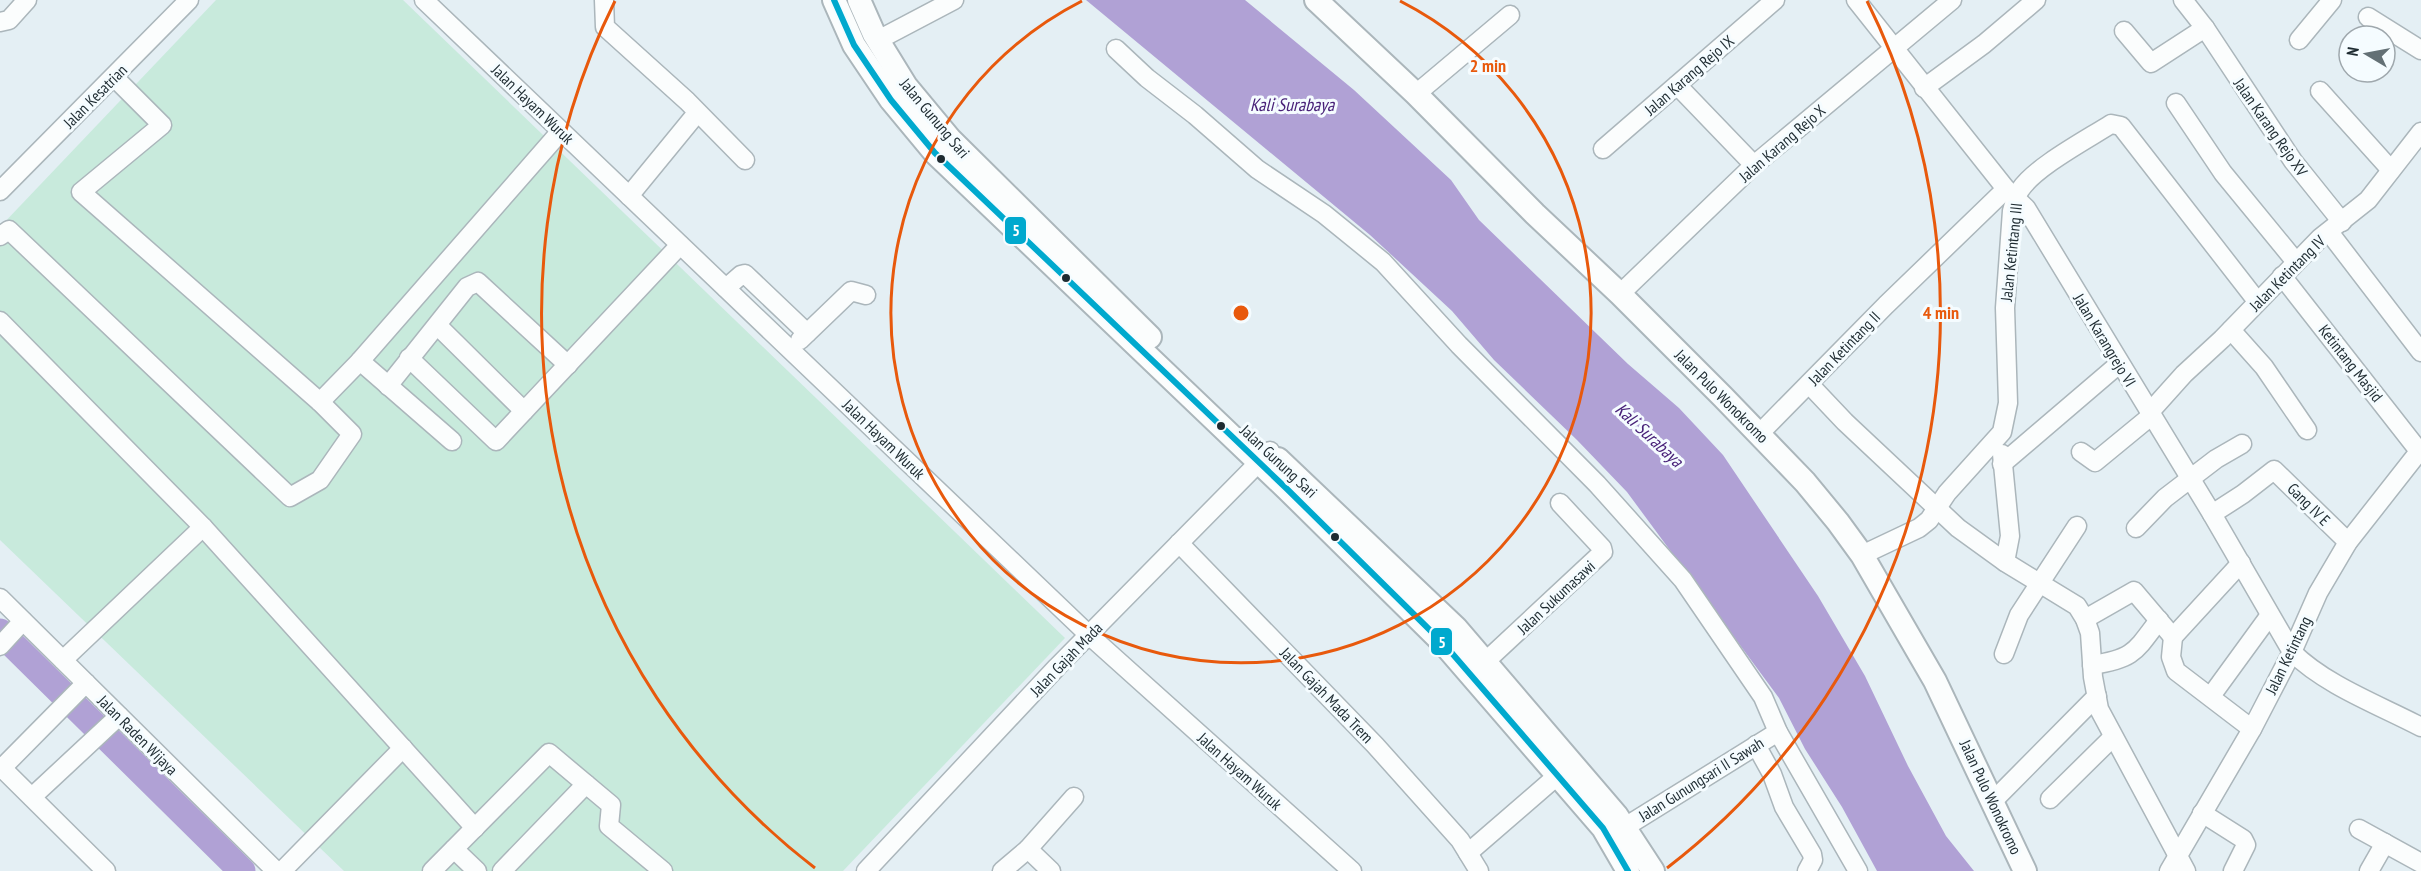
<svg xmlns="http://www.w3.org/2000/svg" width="2421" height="871" font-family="'PT Sans Narrow',sans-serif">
  <rect width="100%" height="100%" fill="#e4eff4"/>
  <polygon fill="#c8eadc" points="216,0 403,0 1065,638 843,871 344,871 0,540 0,227"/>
  <polygon fill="#b0a1d5" points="1086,0 1245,0 1354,90 1451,180 1479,220 1628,364 1679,408 1723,455 1818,596 1865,676 1908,766 1946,836 1974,871 1877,871 1842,807 1805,749 1779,698 1627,492 1577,440 1494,360 1452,311 1370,235"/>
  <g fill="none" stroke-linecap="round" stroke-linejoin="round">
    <polyline stroke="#b0a1d5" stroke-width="27" points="0,632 242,871"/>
    <defs>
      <g id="minor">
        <polyline points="424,0 1089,635 1352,871"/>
        <polyline points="604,0 605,27 687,101 745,160"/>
        <path d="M1856 0 2006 189 2026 208 2212 514 2292 652C2325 685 2379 705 2421 727"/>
        <polyline points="2183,0 2205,28 2293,161 2342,222"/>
        <polyline points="2368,17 2421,50"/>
        <polyline points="0,22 9,20 27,0"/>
        <polyline points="2124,31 2151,63 2205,28"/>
        <polyline points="878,40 954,0"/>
        <polyline points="2299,40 2332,0"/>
        <polyline points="1116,49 1147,78 1195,115 1257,169 1324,214 1383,262 1459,345 1597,484 1683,580 1763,697 1778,732 1858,871"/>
        <polyline points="1677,85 1754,165"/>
        <polyline points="1924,88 1984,44 2036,0"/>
        <polyline points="2320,91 2391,170"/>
        <polyline points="1416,94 1510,15"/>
        <polyline points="2176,103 2223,173 2296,262"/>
        <polyline points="1603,149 1775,0"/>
        <polyline points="0,191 189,0"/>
        <polyline points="629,196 697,113"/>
        <polyline points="2329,232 2421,352"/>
        <polyline points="0,236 9,230 290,497 320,480 352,434 320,402 81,192 162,125 114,77"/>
        <polyline points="2282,276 2419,451"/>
        <polyline points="726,288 741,275 745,274 807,333"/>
        <polyline points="1620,294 1754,165 1952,0"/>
        <polyline points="0,321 203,527 475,828"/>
        <polyline points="438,326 524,411"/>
        <polyline points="2231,330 2264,367 2307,430"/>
        <polyline points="800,340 851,291 866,295"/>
        <polyline points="409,358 496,441 680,245"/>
        <polyline points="360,361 452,441"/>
        <polyline points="1809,384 1845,422 1958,528 2005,562 2077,606 2085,619 2090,633 2093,677 2099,709 2186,871"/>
        <polyline points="388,386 467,287 478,282 568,365"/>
        <polyline points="320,402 360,361 561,131"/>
        <polyline points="2149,413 2184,374 2222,339 2320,238 2368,200 2421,132"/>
        <polyline points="1760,433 1886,305 2006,189"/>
        <polyline points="2081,452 2095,462 2151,416"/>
        <polyline points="2002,454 2010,536 2005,562"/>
        <polyline points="2002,464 2119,364"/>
        <polyline points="2212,514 2243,494 2274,470 2348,542"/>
        <polyline points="2136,528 2165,498 2216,459 2242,444"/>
        <polyline points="1179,543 1375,745 1460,840 1479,871"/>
        <path d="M1862 555 1919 528 1929 520 1947 493 2002 432 2008 403 2005 308 2012 211C2014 204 2016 196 2020 190 2035 167 2086 140 2111 124L2121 126 2257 301"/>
        <polyline points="0,598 276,871"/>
        <polyline points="2085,619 2134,591 2173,637 2241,563"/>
        <polyline points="2173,637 2171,657 2176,671 2252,729"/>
        <polyline points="0,646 23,621"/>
        <polyline points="2004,654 2019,615 2077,526"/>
        <polyline points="63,660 203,527"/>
        <polyline points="1485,662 1603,552 1602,548 1560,503"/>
        <path d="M2092 665C2133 659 2135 652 2159 620"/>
        <polyline points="2211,696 2270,615"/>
        <polyline points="1756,745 1772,774 1784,807 1812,854 1813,860 1807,871"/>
        <polyline points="2,768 106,871"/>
        <polyline points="0,770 86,683"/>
        <polyline points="32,797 119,716"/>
        <polyline points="2050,799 2113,737"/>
        <polyline points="1993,801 2097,696"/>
        <polyline points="2202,813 2243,839 2246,845 2233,871"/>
        <polyline points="1625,827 1778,732"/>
        <polyline points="2359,829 2421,863"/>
        <polyline points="454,849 477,871"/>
        <polyline points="1028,849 1051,871"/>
        <polyline points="1468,853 1557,776"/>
        <polyline points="282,871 403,748"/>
        <polyline points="432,871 549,753 611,805 609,826 663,871"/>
        <polyline points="502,871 586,784"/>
        <polyline points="866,871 1057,667 1270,451"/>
        <polyline points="1002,871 1028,849 1074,797"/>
        <polyline points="2169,871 2252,729 2292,652 2318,593 2348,542 2421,449"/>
        <polyline points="2369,871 2385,843"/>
      </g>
      <g id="major">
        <polyline points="834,0 854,45 891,100 935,153 1287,489 1444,644 1603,828 1628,871"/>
        <polyline points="859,0 874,34 906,86 950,139 1150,337"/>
        <polyline points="1316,0 1416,94 1535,214 1620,294 1723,397 1805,482 1838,522 1862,555 1935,681 2025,871"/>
        <polyline points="1278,459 1456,628 1617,816 1653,871"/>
      </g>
    </defs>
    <use href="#minor" stroke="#abb6bb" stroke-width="21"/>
    <use href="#major" stroke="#abb6bb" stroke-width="26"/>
    <use href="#minor" stroke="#fbfdfd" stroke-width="18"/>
    <use href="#major" stroke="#fbfdfd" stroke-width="22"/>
    <defs>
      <polyline id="bus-1" points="834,0 854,45 891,100 935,153 1287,489 1444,644 1603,828 1628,871"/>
    </defs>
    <use href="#bus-1" stroke="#f5fcff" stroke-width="10"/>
    <use href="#bus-1" stroke="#00a9ce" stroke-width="6"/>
  </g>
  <g fill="none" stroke="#e8590c" stroke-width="3">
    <path d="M1400 1A350 350 0 1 1 1082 1"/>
    <path d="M815 868A700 700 0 0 1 615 1M1867 1A700 700 0 0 1 1667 868"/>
  </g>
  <g fill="#1e2b31" stroke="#f5fcff" stroke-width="2">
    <circle cx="941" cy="159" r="5"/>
    <circle cx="1066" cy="278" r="5"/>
    <circle cx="1221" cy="426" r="5"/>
    <circle cx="1335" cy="537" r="5"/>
  </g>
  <g text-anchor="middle" stroke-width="6" stroke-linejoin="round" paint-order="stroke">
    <g font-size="16" fill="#1e2b31" stroke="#f5fcff">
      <text transform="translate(1689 75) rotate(-41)" y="6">Jalan Karang Rejo IX</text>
      <text transform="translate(95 96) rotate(-45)" y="6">Jalan Kesatrian</text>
      <text transform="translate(533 104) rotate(44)" y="6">Jalan Hayam Wuruk</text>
      <text transform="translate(935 118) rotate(50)" y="6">Jalan Gunung Sari</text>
      <text transform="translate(2271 127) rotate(55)" y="6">Jalan Karang Rejo XV</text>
      <text transform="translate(1782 143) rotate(-41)" y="6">Jalan Karang Rejo X</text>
      <text transform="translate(2011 252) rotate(-84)" y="6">Jalan Ketintang III</text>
      <text transform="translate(2287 273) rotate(-45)" y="6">Jalan Ketintang IV</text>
      <text transform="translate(2105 340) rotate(59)" y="6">Jalan Karangrejo VI</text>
      <text transform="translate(1844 348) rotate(-46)" y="6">Jalan Ketintang II</text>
      <text transform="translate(2351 363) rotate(52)" y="6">Ketintang Masjid</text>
      <text transform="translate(1722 396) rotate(45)" y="6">Jalan Pulo Wonokromo</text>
      <text transform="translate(884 439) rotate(44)" y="6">Jalan Hayam Wuruk</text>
      <text transform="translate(1279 461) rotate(43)" y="6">Jalan Gunung Sari</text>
      <text transform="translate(2309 504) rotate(45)" y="6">Gang IV E</text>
      <text transform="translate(1556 597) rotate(-43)" y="6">Jalan Sukumasawi</text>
      <text transform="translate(2288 655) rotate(-64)" y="6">Jalan Ketintang</text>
      <text transform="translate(1066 659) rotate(-46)" y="6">Jalan Gajah Mada</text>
      <text transform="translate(1327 695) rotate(46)" y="6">Jalan Gajah Mada Trem</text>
      <text transform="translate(138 735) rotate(45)" y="6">Jalan Raden Wijaya</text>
      <text transform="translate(1240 771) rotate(42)" y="6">Jalan Hayam Wuruk</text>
      <text transform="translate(1701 779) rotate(-32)" y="6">Jalan Gunungsari II Sawah</text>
      <text transform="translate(1991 797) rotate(65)" y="6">Jalan Pulo Wonokromo</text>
    </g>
    <g font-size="18" font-style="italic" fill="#482178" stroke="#f5fcff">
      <text x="1292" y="111">Kali Surabaya</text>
      <text transform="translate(1649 435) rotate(43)" y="6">Kali Surabaya</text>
    </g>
  </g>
  <circle cx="1241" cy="313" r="9" fill="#e8590c" stroke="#f5fcff" stroke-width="3"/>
  <g font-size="18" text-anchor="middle" font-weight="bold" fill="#e8590c" stroke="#f5fcff" stroke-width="6" stroke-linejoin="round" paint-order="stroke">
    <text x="1488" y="72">2 min</text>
    <text x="1941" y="319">4 min</text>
  </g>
  <g stroke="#f5fcff" stroke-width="2">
    <rect x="1004" y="216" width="23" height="29" rx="6" fill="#00a9ce"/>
    <rect x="1430" y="627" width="23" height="29" rx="6" fill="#00a9ce"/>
  </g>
  <g font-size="16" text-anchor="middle" font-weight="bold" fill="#fff">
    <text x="1016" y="236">5</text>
    <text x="1442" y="648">5</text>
  </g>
  <g transform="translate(2367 54) rotate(280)"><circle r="28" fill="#f5fcff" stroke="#9fa8ad" stroke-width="1.5"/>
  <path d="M0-4.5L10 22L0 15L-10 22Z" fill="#637075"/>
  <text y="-9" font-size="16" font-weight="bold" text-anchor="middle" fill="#1e2b31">N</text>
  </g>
</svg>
